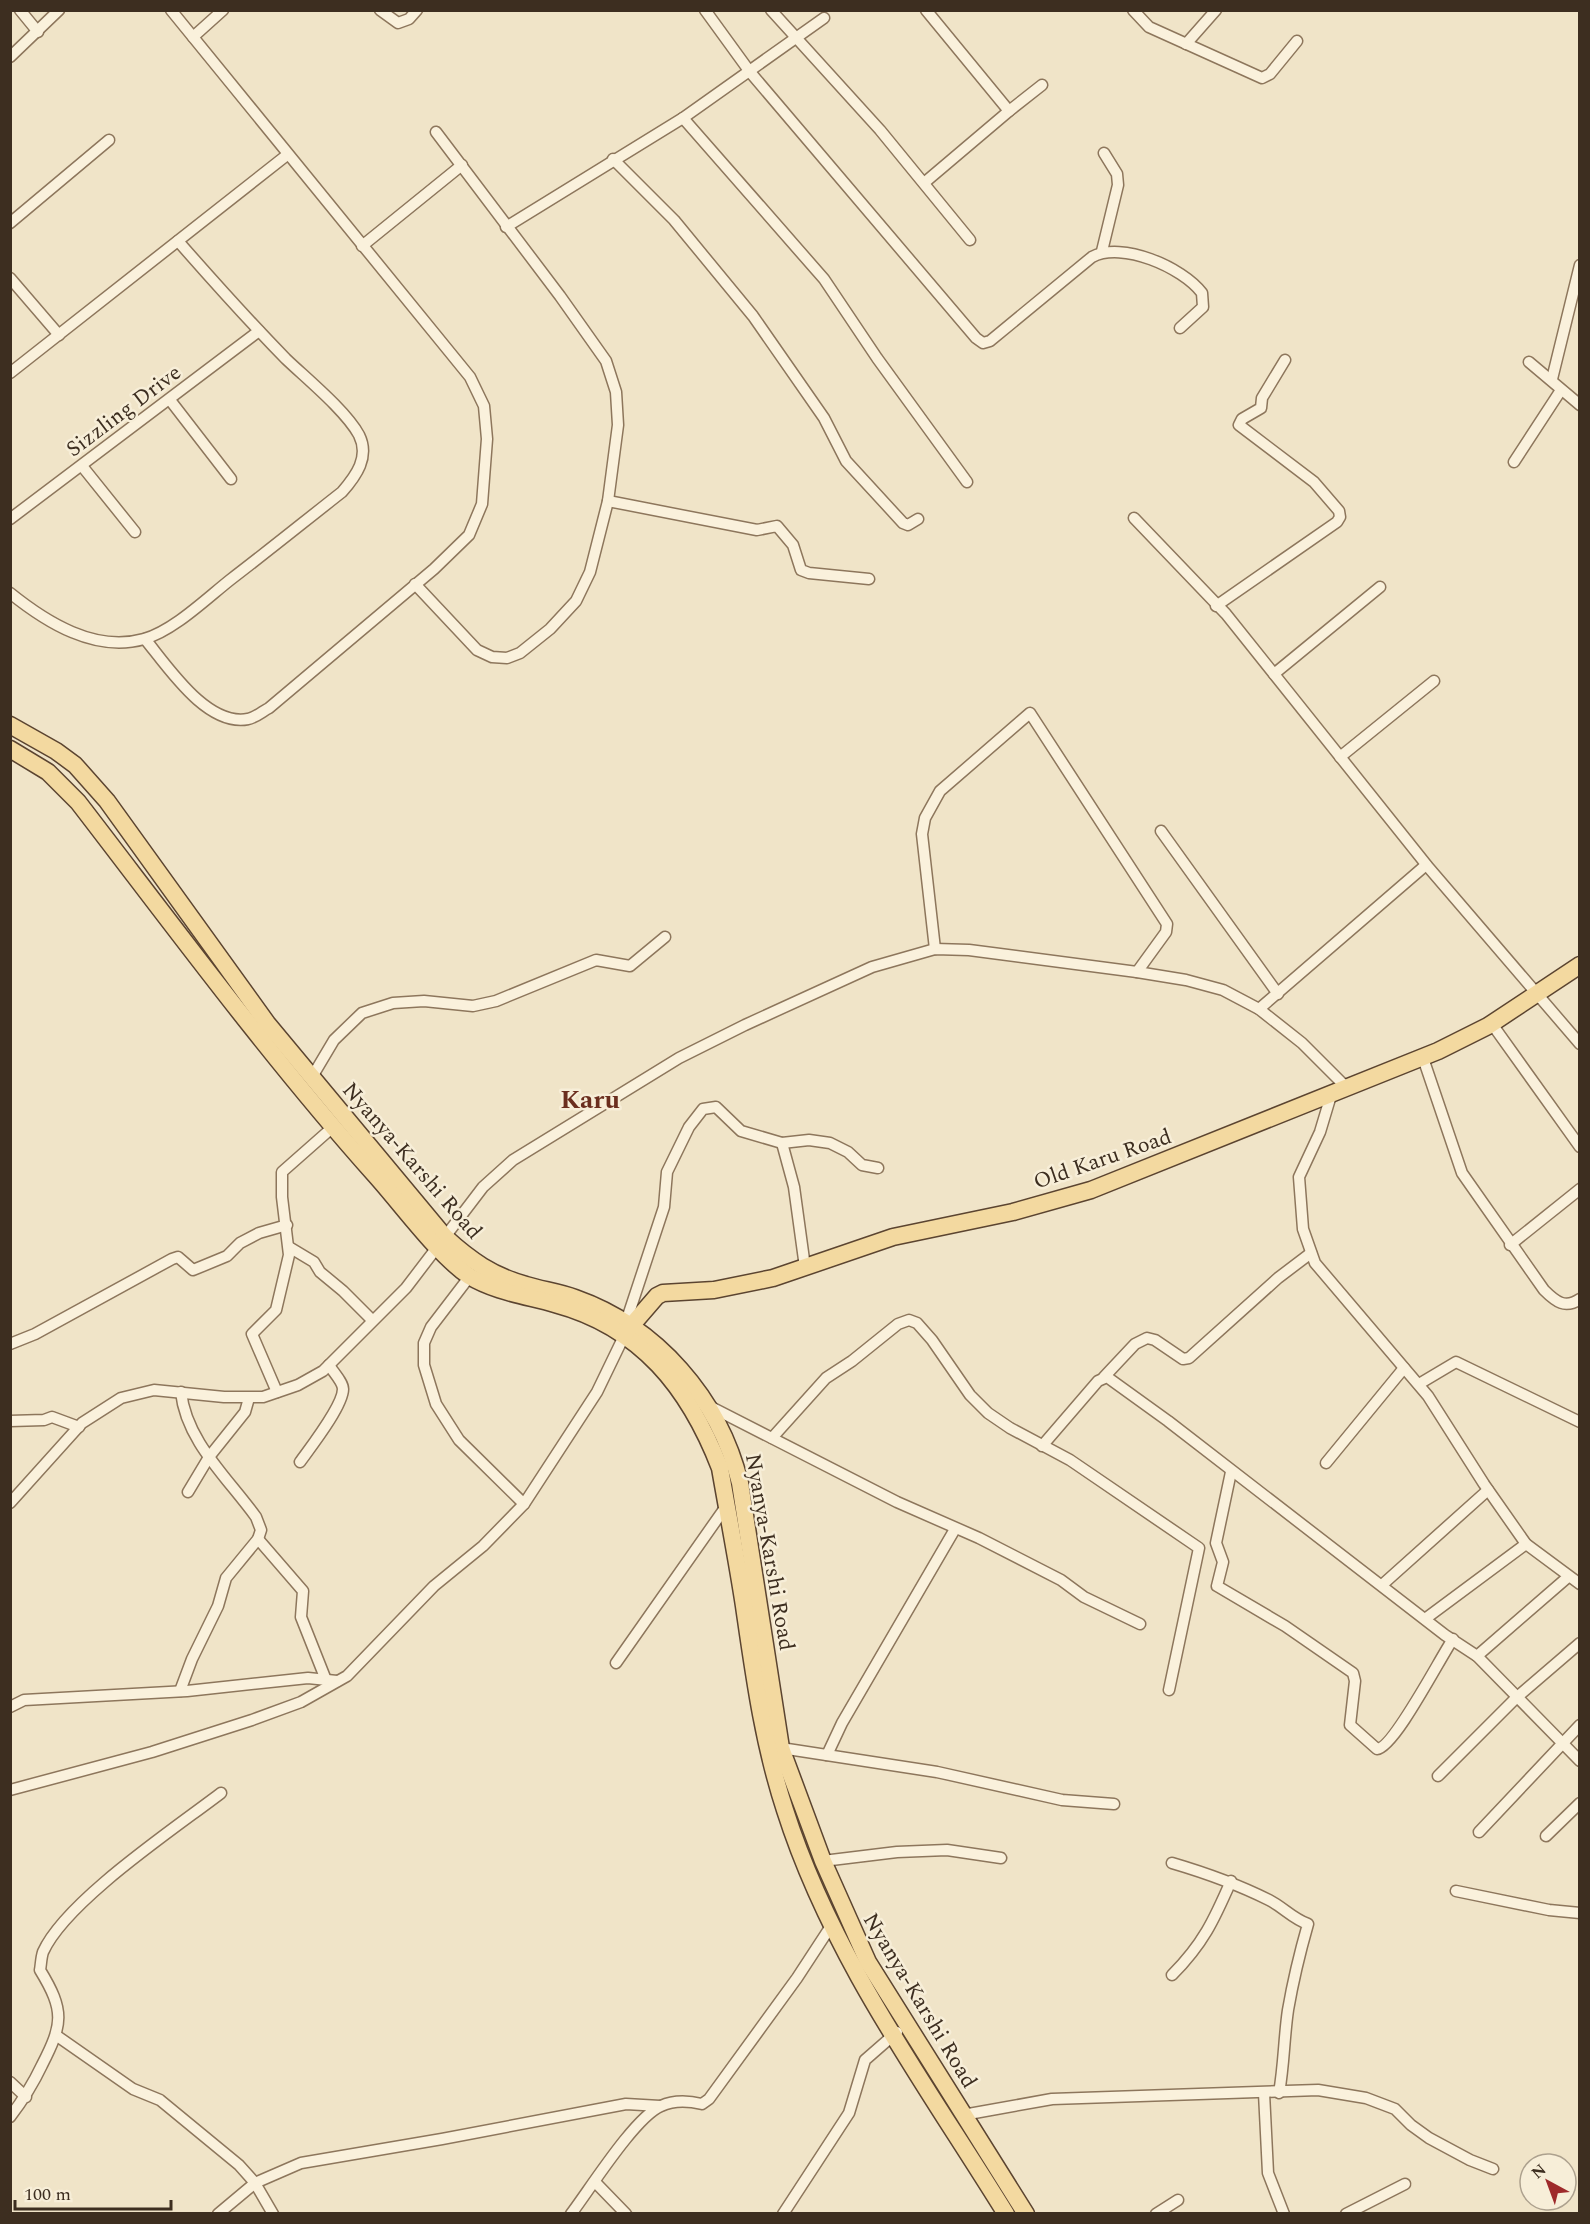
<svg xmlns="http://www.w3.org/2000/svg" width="1590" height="2224" font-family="Spectral,serif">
  <rect width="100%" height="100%" fill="#f0e4c8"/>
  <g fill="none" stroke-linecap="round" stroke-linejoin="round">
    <defs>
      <g id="minor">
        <polyline points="20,10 38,32"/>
        <polyline points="380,10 398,23 409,19 417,10"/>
        <path d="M705 10 750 72 976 338 983 343 990 341 1092 257C1122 241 1182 267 1202 293L1203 307 1180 328"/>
        <polyline points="771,10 880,130 970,240"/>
        <polyline points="1133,10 1149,27 1262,78 1270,74 1297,41"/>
        <polyline points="193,37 223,10"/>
        <polyline points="1186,44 1216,10"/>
        <polyline points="10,57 59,10"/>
        <polyline points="1009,111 1042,85"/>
        <polyline points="683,118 824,279 877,358 967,482"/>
        <polyline points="613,159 674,220 753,316 824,418 846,461 903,523 908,525 918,519"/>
        <polyline points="924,183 1009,111 926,10"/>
        <polyline points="10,223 109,140"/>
        <polyline points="506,227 683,118 824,18"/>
        <polyline points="362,246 462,165"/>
        <polyline points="1102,251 1118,185 1117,174 1104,153"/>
        <polyline points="10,278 59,335"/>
        <polyline points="1529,362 1580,405"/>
        <polyline points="10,373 287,155"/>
        <polyline points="1552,379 1580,265"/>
        <polyline points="170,400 231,479"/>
        <polyline points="1514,462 1561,390"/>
        <polyline points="82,466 135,532"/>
        <polyline points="608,501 757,530 777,526 793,545 801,570 809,573 869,579"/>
        <polyline points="1134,518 1226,614 1429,868 1580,1044"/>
        <polyline points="10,519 259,331"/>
        <polyline points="415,584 477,650 492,657 507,658 520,653 550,629 576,601 590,572 608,501 618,425 616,392 606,361 560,296 436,132"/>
        <path d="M10 593C46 622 95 653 144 639 173 631 206 599 230 580 268 551 305 521 342 492 356 476 370 457 359 435 346 411 307 379 286 359 249 321 213 281 178 241"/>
        <polyline points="1216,606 1337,522 1340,517 1339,511 1314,482 1239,425 1242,419 1261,408 1262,398 1285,360"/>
        <path d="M145 639C168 667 207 727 248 719 255 718 263 711 269 708L434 569 469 535 482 504 487 439 484 406 470 377 171 10"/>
        <polyline points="1274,674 1380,587"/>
        <polyline points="1340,757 1434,681"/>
        <polyline points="1161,831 1278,994"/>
        <polyline points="935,949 922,834 925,818 940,791 1030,713 1167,924 1166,932 1137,972"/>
        <polyline points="1259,1009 1426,865"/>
        <polyline points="1492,1024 1580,1147"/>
        <path d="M1423 1058 1462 1173 1544 1290C1556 1302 1565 1309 1580 1299"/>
        <polyline points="312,1077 334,1040 362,1013 393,1003 424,1001 473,1006 496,1001 596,960 630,966 665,937"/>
        <polyline points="1332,1092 1320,1132 1299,1177 1303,1229 1315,1263 1428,1396 1484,1484 1526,1544 1580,1584"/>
        <polyline points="782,1143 794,1187 805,1267"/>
        <polyline points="1510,1245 1580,1189"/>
        <polyline points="289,1247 314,1262 320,1272 343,1291 372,1320"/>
        <polyline points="470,1276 431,1327 424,1343 424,1365 436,1404 459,1440 524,1504"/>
        <polyline points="626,1322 664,1207 667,1172 689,1127 703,1109 716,1107 741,1131 782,1143 809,1140 830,1143 848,1152 862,1165 878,1168"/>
        <polyline points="10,1344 35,1334 172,1259 178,1257 193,1270 227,1256 240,1243 259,1233 287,1225"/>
        <polyline points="1104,1377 1135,1344 1147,1338 1155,1340 1183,1359 1189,1358 1278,1278 1311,1253"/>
        <polyline points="1419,1384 1456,1362 1580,1422"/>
        <polyline points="277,1392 252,1334 276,1310 289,1255 282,1197 282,1172 333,1127"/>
        <polyline points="709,1406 897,1502 979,1538 1061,1580 1084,1597 1140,1624"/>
        <polyline points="10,1421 44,1420 52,1417 79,1427"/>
        <polyline points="772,1438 826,1378 852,1361 898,1324 909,1320 917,1323 932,1340 970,1395 988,1413 1010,1428 1070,1460 1199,1548 1169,1690"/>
        <polyline points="1042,1446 1098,1381 1107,1377 1168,1421 1445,1635 1477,1656 1580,1761"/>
        <path d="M300 1462C310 1448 343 1406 343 1389 343 1382 333 1372 329 1365"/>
        <polyline points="1326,1463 1404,1368"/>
        <path d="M1231 1472 1216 1543 1223 1562 1217 1586 1285 1626 1353 1673 1355 1681 1350 1725 1377 1749C1394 1748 1440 1658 1453 1639"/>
        <polyline points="188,1492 209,1457 245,1412 249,1398"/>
        <polyline points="10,1503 82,1423 121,1398 154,1390 224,1397 263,1397 298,1385 323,1371 406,1288 483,1187 513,1160 679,1058 745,1025 872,967 935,949 969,950 1137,972 1186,980 1223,990 1259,1009 1302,1043 1346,1087"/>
        <polyline points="258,1539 303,1591 301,1617 326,1680"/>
        <polyline points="1382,1585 1488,1490"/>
        <polyline points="1425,1619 1526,1544"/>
        <polyline points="1477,1656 1568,1577"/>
        <polyline points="616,1663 727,1505"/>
        <path d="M180 1691 192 1659 218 1606 226 1578 258 1539 261 1530 256 1517C228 1478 186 1441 181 1392"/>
        <polyline points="10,1707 24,1700 187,1691 308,1678 337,1681"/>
        <polyline points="781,1748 937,1772 1062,1800 1114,1804"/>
        <polyline points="827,1755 842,1723 955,1529"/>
        <polyline points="1438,1776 1516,1698 1580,1643"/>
        <polyline points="10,1790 152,1752 252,1720 301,1702 347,1676 434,1586 483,1546 524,1504 597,1392 625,1334"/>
        <polyline points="1479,1832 1580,1725"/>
        <polyline points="1546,1836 1580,1803"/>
        <polyline points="823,1861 897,1852 947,1850 1001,1858"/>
        <path d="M1172 1863C1206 1873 1237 1884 1269 1900 1283 1907 1293 1919 1308 1924 1300 1952 1293 1981 1288 2010 1284 2037 1284 2065 1279 2093"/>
        <polyline points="1456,1891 1549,1910 1580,1913"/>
        <path d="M1172 1975C1203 1944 1214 1920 1231 1881"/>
        <polyline points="57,2036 133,2089 160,2100 239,2165 255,2183 273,2214"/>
        <polyline points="10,2082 26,2097"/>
        <polyline points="1264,2093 1268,2173 1284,2214"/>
        <polyline points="963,2115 1052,2099 1318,2090 1366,2098 1395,2109 1411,2125 1429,2138 1470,2160 1493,2169"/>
        <path d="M10 2117C23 2100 33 2084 42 2065 63 2024 65 2011 40 1970 41 1965 41 1958 43 1952 66 1901 174 1829 221 1793"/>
        <polyline points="595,2182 626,2214"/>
        <polyline points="218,2214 255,2183 301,2163 442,2139 626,2104 660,2106"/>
        <path d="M571 2214C590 2189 635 2117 661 2106 674 2100 689 2101 702 2104L709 2099 797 1978 831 1926"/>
        <polyline points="783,2214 849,2113 865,2060 897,2032"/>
        <polyline points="1156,2214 1178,2200"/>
        <polyline points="1346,2214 1405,2184"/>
      </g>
      <g id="primary">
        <path d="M10 725 56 751 75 765 107 801 267 1023 445 1237C470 1260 493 1276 526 1285 542 1290 559 1292 575 1298 657 1327 719 1398 740 1483L781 1748 823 1861 868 1962 1026 2214"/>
        <path d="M10 749 48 772 78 802C175 928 269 1056 375 1175 402 1205 437 1254 469 1276 495 1292 527 1296 555 1304 641 1327 689 1388 720 1468 728 1514 737 1560 744 1606 754 1675 763 1743 785 1810 832 1958 925 2083 1006 2214"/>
        <polyline points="625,1333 657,1296 663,1293 714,1290 773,1278 893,1237 1013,1212 1091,1190 1438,1051 1488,1026 1580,965"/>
      </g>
    </defs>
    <use href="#minor" stroke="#8d765c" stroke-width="13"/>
    <use href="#primary" stroke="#5b4430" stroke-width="19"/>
    <use href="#minor" stroke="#faf1dc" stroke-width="10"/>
    <use href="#primary" stroke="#f3d9a0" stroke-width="16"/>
  </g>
  <g text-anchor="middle" stroke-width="5" stroke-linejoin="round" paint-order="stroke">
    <g font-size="22" fill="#3d2e20" stroke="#f7eed8">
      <text transform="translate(123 410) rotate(-37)" y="8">Sizzling Drive</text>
      <text transform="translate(1102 1158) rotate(-19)" y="8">Old Karu Road</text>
      <text transform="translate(413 1160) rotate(49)" y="8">Nyanya-Karshi Road</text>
      <text transform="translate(771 1552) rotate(80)" y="8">Nyanya-Karshi Road</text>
      <text transform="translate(921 2000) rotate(59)" y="8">Nyanya-Karshi Road</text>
    </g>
    <g font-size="26" font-weight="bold" fill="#6b2e1e" stroke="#f7eed8">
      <text x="590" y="1108">Karu</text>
    </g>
  </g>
  <rect width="1590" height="2224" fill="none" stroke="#3d2e20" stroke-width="24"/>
  <g transform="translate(1548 2182) rotate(319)"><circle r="28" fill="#f7eed8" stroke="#ada18e" stroke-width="1.5"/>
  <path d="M0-4.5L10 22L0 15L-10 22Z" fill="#9e2a2b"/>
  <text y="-9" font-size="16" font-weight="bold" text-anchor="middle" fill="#3d2e20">N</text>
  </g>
  <path d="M15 2200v9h156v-9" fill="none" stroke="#3d2e20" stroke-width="3"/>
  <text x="24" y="2200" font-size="18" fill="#3d2e20" stroke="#f7eed8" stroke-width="4.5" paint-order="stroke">100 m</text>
</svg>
